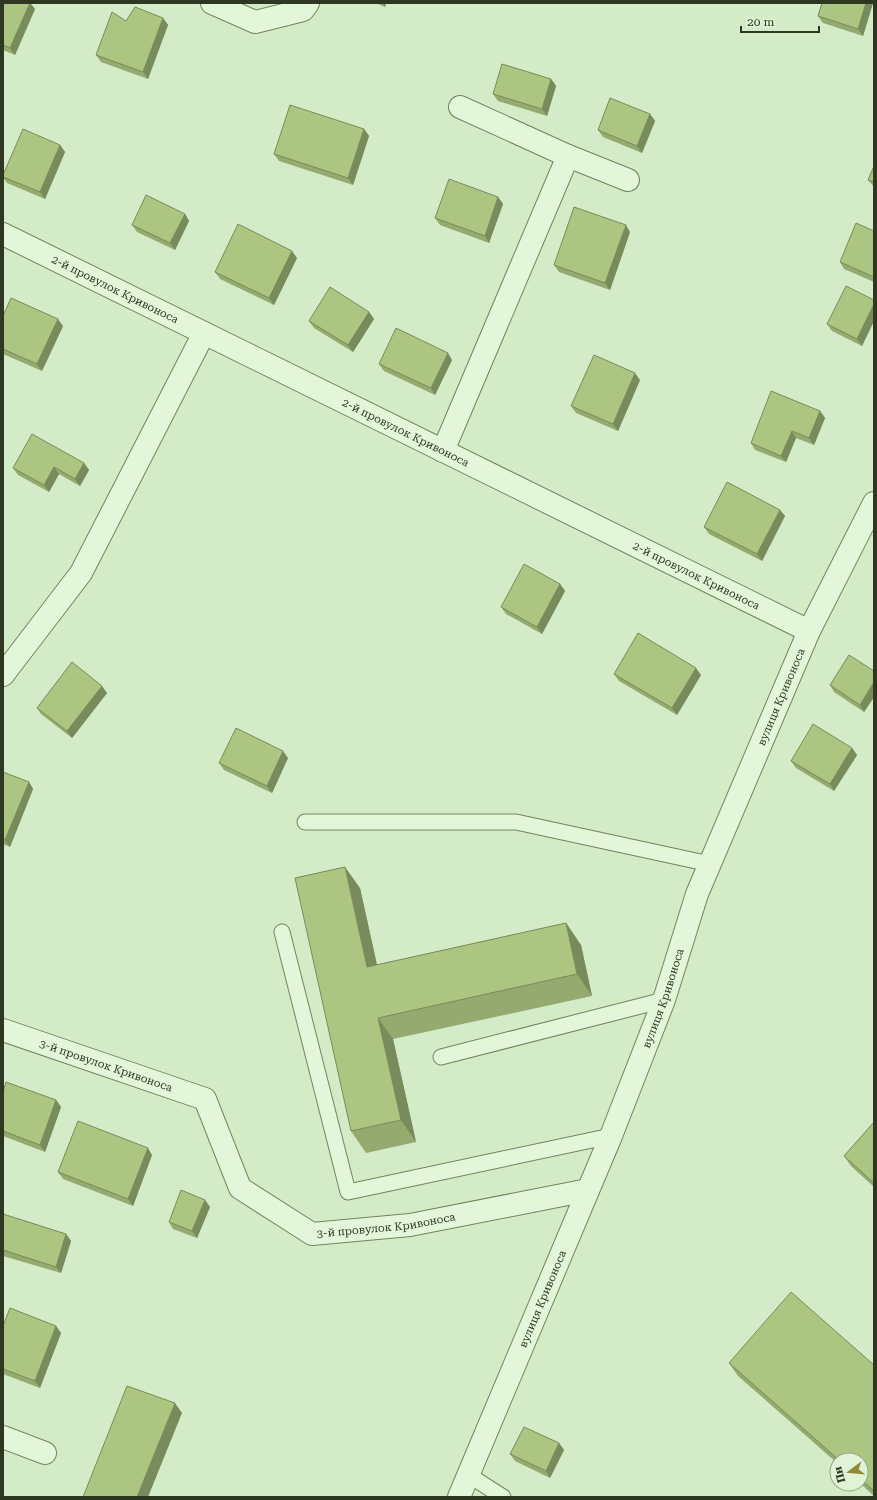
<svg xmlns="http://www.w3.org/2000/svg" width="877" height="1500" font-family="'Roboto Serif',serif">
  <rect width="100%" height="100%" fill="#d4ebc8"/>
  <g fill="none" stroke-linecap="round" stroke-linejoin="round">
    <defs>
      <g id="service">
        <polyline points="305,822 516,822 710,864"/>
        <polyline points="282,932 348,1192 611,1136"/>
        <polyline points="441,1057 664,1000"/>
        <polyline points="467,1474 503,1497"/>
      </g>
      <g id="minor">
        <polyline points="212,3 255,22 303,10 308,3"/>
        <polyline points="568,156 628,180"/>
        <path id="s1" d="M3 234 809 631"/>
        <polyline points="443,451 568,156 460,107"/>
        <polyline points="3,675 81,573 204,333"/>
        <path id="s2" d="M3 1030 205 1099 240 1188 312 1234 410 1225 588 1190"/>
        <polyline points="3,1437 45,1453"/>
        <path id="s3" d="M459 1497 611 1136 664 1000 697 894 809 631 874 503"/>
      </g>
    </defs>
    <use href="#service" stroke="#72855e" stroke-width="17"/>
    <use href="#minor" stroke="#72855e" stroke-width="24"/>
    <use href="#service" stroke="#e4f6da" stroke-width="15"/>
    <use href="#minor" stroke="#e4f6da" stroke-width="22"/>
  </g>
  <g fill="#94aa6f">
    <polygon points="3,3 30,3 35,9 15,55 3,50"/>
    <polygon points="376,3 386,3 385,7"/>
    <polygon points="822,3 873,3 863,36 823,23 818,16"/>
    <polygon points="163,18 168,25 148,79 101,62 96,55 126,21"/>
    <polygon points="551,79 556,86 547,116 498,101 493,94"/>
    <polygon points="650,114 655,121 642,153 603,137 598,130"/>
    <polygon points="364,129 369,136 353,185 279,161 274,154"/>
    <polygon points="60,145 65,152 45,199 7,183 3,177 3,175"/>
    <polygon points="874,166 874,187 868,180"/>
    <polygon points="498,197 503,204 489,243 440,225 435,218"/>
    <polygon points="185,214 189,221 175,250 137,232 132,225"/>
    <polygon points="874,231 874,282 844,269 840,262"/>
    <polygon points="630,232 610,290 559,272 554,265"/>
    <polygon points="297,258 274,305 220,279 215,272"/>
    <polygon points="874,300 874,321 862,346 832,331 827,324"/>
    <polygon points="369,312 374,319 353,352 314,328 309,321"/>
    <polygon points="3,316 63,326 42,371 3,354"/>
    <polygon points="452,360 435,395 384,371 379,364"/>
    <polygon points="640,380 618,431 576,413 571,406"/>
    <polygon points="820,411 825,418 814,445 796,438 786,462 755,450 751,443"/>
    <polygon points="84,463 89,470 80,486 59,474 49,492 18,475 13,468"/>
    <polygon points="780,510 785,516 762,561 709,534 704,527"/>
    <polygon points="560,584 565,591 542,634 506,614 501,607"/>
    <polygon points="874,671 874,697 864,712 834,692 830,685"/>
    <polygon points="614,674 701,675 677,715 619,681"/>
    <polygon points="107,693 72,738 41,714 37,708"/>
    <polygon points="852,748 857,755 834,791 796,768 791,761"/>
    <polygon points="288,758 272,793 224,770 219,763"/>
    <polygon points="3,772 29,782 33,789 10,847 3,844"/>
    <polygon points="360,888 377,965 566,923 581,945 592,996 393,1039 416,1142 366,1153 351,1131"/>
    <polygon points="3,1092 56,1100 61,1107 45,1152 3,1136"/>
    <polygon points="874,1122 874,1187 851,1166 844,1156"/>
    <polygon points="152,1155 133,1206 63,1179 58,1172"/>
    <polygon points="205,1200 210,1207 197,1238 173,1229 169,1222"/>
    <polygon points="3,1214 66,1234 71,1241 61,1273 3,1256"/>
    <polygon points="3,1326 56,1326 61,1333 40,1388 3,1374"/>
    <polygon points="729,1363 874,1365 874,1496 861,1484 861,1460 837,1460 837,1463 738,1376"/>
    <polygon points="559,1443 564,1450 550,1478 515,1461 510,1454"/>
  </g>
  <g fill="#788b5a">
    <polygon points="30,3 35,9 15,55 10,48"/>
    <polygon points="382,3 386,3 385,7"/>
    <polygon points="866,3 873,3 863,36 858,29"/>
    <polygon points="163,18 168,25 148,79 143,72"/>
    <polygon points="551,79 556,86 547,116 542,109"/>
    <polygon points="650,114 655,121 642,153 637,146"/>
    <polygon points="364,129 369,136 353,185 348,178"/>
    <polygon points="60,145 65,152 45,199 40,192"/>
    <polygon points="498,197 503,204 489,243 485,236"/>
    <polygon points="185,214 189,221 175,250 170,243"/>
    <polygon points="626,225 630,232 610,290 605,283"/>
    <polygon points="292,251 297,258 274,305 269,298"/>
    <polygon points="874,304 874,321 862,346 857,339"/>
    <polygon points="369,312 374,319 353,352 348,345"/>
    <polygon points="58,319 63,326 42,371 37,364"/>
    <polygon points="448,353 452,360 435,395 431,388"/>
    <polygon points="635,373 640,380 618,431 613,424"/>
    <polygon points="820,411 825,418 814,445 809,438"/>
    <polygon points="792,431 796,438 786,462 781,456"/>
    <polygon points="84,463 89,470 80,486 75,479"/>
    <polygon points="54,467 59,474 49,492 44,485"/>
    <polygon points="780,510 785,516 762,561 757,554"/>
    <polygon points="560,584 565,591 542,634 537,627"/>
    <polygon points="696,668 701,675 677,715 672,708"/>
    <polygon points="874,682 874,697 864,712 860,705"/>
    <polygon points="102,686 107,693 72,738 67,731"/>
    <polygon points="852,748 857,755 834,791 830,784"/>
    <polygon points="283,751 288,758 272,793 267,786"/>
    <polygon points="29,782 33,789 10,847 5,840"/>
    <polygon points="345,867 360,888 382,988 367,967"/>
    <polygon points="566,923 581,945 592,996 577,974"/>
    <polygon points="378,1018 393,1039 416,1142 401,1120"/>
    <polygon points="56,1100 61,1107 45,1152 40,1145"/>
    <polygon points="148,1148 152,1155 133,1206 128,1199"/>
    <polygon points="205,1200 210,1207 197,1238 192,1231"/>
    <polygon points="66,1234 71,1241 61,1273 56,1267"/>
    <polygon points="56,1326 61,1333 40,1388 35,1381"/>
    <polygon points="175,1403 182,1413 148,1497 137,1497"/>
    <polygon points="559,1443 564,1450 550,1478 546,1471"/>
  </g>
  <g fill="#acc681" stroke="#788b5a">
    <polygon points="3,3 30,3 10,48 3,45"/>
    <polygon points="822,3 866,3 858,29 818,16"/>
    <polygon points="135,7 163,18 143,72 96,55 112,12 126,21"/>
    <polygon points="502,64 551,79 542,109 493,94"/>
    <polygon points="610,98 650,114 637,146 598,130"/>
    <polygon points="290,105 364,129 348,178 274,154"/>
    <polygon points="23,129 60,145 40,192 3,177 3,175"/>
    <polygon points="874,166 874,182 868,180"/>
    <polygon points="449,179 498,197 485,236 435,218"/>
    <polygon points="146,195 185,214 170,243 132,225"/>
    <polygon points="574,207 626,225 605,283 554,265"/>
    <polygon points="856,223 874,231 874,277 840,262"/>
    <polygon points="238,224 292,251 269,298 215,272"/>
    <polygon points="846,286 874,300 874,304 857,339 827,324"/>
    <polygon points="330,287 369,312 348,345 309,321"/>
    <polygon points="11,298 58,319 37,364 3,349 3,316"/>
    <polygon points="396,328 448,353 431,388 379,364"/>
    <polygon points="594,355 635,373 613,424 571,406"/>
    <polygon points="771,391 820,411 809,438 792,431 781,456 751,443"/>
    <polygon points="32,434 84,463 75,479 54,467 44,485 13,468"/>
    <polygon points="727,482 780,510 757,554 704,527"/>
    <polygon points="524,564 560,584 537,627 501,607"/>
    <polygon points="638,633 696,668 672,708 614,674"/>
    <polygon points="849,655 874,671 874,682 860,705 830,685"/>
    <polygon points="72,662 102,686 67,731 37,708"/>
    <polygon points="813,724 852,748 830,784 791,761"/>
    <polygon points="236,728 283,751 267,786 219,763"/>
    <polygon points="3,772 29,782 5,840 3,839"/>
    <polygon points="345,867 367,967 566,923 577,974 378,1018 401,1120 351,1131 295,878"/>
    <polygon points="6,1082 56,1100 40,1145 3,1131 3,1092"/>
    <polygon points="78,1121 148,1148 128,1199 58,1172"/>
    <polygon points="874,1122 874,1183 844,1156"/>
    <polygon points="181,1190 205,1200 192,1231 169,1222"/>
    <polygon points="3,1214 66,1234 56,1267 3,1250"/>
    <polygon points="791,1292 874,1365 874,1491 861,1479 861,1460 839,1460 729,1363"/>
    <polygon points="10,1308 56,1326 35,1381 3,1369 3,1326"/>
    <polygon points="127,1386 175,1403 137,1497 83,1497"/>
    <polygon points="524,1427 559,1443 546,1471 510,1454"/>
  </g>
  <g text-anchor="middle" stroke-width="3.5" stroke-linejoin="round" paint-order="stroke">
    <g font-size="11" fill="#2d3721" stroke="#e0f3d7">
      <text dy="4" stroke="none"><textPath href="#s1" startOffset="125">2-й провулок Кривоноса</textPath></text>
      <text dy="4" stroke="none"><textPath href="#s1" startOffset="449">2-й провулок Кривоноса</textPath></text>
      <text dy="4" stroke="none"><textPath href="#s1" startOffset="773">2-й провулок Кривоноса</textPath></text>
      <text dy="4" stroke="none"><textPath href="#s3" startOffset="863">вулиця Кривоноса</textPath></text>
      <text dy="4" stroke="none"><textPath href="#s3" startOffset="539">вулиця Кривоноса</textPath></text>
      <text dy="4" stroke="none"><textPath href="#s2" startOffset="109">3-й провулок Кривоноса</textPath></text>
      <text dy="4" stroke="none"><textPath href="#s2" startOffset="469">3-й провулок Кривоноса</textPath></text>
      <text dy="4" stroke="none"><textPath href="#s3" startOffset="215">вулиця Кривоноса</textPath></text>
    </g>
  </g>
  <rect width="877" height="1500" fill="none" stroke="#2d3721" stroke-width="8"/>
  <g transform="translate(849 1472) rotate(254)"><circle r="19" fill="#e0f3d7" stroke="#98a88e"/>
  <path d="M0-3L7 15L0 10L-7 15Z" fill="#8f8b33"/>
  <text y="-6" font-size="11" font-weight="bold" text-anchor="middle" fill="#2d3721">Пн</text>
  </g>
  <path d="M741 26v6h78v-6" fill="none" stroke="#2d3721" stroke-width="2"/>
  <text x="747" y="26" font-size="12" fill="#2d3721" stroke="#e0f3d7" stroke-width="3" paint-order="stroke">20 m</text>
</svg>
